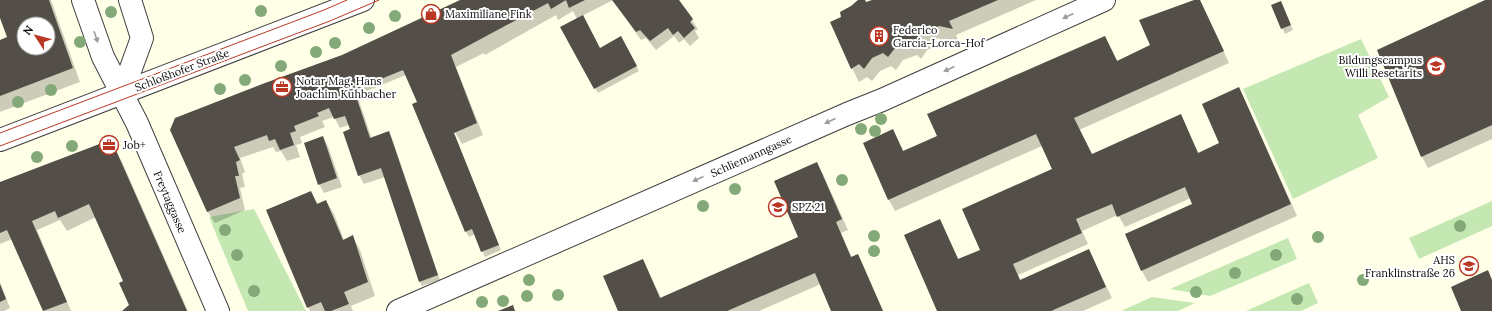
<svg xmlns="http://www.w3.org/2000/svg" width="1492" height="311" font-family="Lora,serif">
  <rect width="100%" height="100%" fill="#ffffe8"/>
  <g fill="#c5e8b3">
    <polygon points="1361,39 1389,97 1358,115 1378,158 1293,199 1243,89"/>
    <polygon points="1492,201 1492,226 1419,259 1409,238"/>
    <polygon points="254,209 306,311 248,311 209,217"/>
    <polygon points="1288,238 1297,259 1210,296 1170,289"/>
    <polygon points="1309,283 1318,303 1301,311 1246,311"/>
    <polygon points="1152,297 1195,303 1178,311 1121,311"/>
  </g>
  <g fill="#0003" fill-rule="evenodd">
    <path d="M0 0H51L80 82 0 112V42L8 38 0 16ZM24 24H48V48H24Z"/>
    <polygon points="462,0 678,0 698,29 695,31 699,38 690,46 684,39 679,43 674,36 656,50 646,38 641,40 613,0 582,16 600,49 621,37 639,71 598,93 561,27 577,19 573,11 558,20 556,15 485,55 484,53 456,67 483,135 462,144 455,132 454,133 501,250 485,257 475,234 469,237 466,232 413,105 418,103 406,75 357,95 372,139 389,133 392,138 440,280 422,286 420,282 385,177 364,184 359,175 349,125 340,128 334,117 322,121 325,127 300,137 302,143 296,145 300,157 287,161 281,151 276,152 273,147 240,158 245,172 242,174 245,187 240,188 245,210 215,223 208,212 171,130 341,56"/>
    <polygon points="859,0 865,0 867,3 874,0 1036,0 956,35 959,42 947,39 941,41 939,38 931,41 934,47 927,50 921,59 917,55 903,60 896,70 891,66 880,71 872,81 867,77 859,82 852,68 842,17"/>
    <polygon points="1197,0 1199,0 1205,11 1229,63 1079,130 1092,155 1180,115 1199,154 1221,144 1239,88 1245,100 1297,216 1148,282 1142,271 1126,234 1194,204 1191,198 1125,227 1118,215 1082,231 1088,244 1018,275 1021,281 1089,250 1112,298 1083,311 938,311 940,220 959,260 981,250 1053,170 1042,146 895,211 889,200 893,130 904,152 939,136 1111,48 1118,62 1152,46"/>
    <polygon points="1488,0 1492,0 1492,139 1428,168 1422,157 1378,51"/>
    <polygon points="1272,6 1283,7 1293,30 1285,34"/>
    <polygon points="323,137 328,146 342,187 324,193 319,184"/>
    <polygon points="114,148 122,162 188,311 124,311 130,305 124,281 96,217 67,231 60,220 37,230 71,311 44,311 12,239 0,244 0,184"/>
    <polygon points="817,163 823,174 848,230 841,233 852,258 858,255 864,267 883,311 832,311 821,284 759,311 619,311 643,260 661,298 800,237"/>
    <polygon points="311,192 318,204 326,201 334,214 344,240 353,237 360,250 375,296 351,306 353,311 310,311 267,210"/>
    <polygon points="0,282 10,308 4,311 0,311"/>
  </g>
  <g fill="#534e47" fill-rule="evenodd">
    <path d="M0 0H49L73 68 0 96V40L7 37 0 18ZM24 24H48V48H24Z"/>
    <polygon points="460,0 585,0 569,8 566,0 551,9 548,3 451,55 477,123 454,133 499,245 481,252 472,229 465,232 412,104 417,102 403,70 354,90 370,138 389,131 438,275 419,282 381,168 358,176 343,132 350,129 345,116 334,119 329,108 317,113 319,116 294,126 296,131 290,133 294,145 280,150 275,139 269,141 267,135 234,147 240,160 236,162 239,176 235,176 240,198 207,212 170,130 175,118 265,83 342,55"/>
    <polygon points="612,0 679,0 693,19 690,22 695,28 684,38 678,31 673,35 668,28 650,41 640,30 636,32"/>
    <polygon points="858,0 865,0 866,2 872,0 998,0 949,21 953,29 939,26 933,29 930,25 924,27 927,33 919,37 913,46 908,42 896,47 888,57 883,53 872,58 864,69 859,64 851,69 830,22 841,17 840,12 851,6"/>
    <polygon points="1194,0 1200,0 1224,51 1074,118 1092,154 1181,114 1198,153 1219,143 1202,104 1239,87 1291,204 1141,271 1125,234 1192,204 1185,187 1117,217 1112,204 1076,219 1082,233 1013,264 1020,280 1089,249 1106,287 1051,311 937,311 904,235 940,219 958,259 980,250 962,209 1052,169 1036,134 888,200 863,143 893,129 903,151 937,136 927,114 1105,36 1117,61 1150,45 1139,20"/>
    <polygon points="1485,0 1492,0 1492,125 1421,157 1377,50"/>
    <polygon points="1281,1 1291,25 1281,29 1271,5"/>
    <polygon points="583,15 600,48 621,36 637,66 594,89 560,27"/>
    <polygon points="323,136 337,178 318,185 304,143"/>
    <polygon points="102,143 115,148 187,311 122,311 129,305 119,283 123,281 89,204 58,218 55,211 32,221 67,302 43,311 7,230 0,233 0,182"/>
    <polygon points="817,162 842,219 836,222 851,257 858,254 883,311 831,311 815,273 727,311 618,311 603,276 643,259 660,298 798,237 774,181"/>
    <polygon points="311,191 317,204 326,200 343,240 353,235 368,282 344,292 349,304 331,311 325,311 321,302 307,308 266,210"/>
    <polygon points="1488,270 1492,280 1492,311 1461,311 1451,287"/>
    <polygon points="0,284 6,299 0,302"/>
    <polygon points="513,305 515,311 498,311"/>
  </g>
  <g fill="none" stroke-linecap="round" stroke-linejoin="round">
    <defs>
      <g id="street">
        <polyline points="83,0 103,57 137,123 218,311"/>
        <polyline points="122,93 142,38 130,0"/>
        <polyline points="0,140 363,0"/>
        <polyline points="398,311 847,114 882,100 1104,0"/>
      </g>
    </defs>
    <use href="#street" stroke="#3e3e3e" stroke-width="24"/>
    <use href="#street" stroke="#fff" stroke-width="22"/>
    <g stroke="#ba3823" stroke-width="1">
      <polyline points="0,133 324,10 347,0"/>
      <polyline points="0,146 261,47 330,21 379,0"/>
    </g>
  </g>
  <g fill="#83a978">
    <circle cx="261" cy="11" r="6"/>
    <circle cx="111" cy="12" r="6"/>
    <circle cx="395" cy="16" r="6"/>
    <circle cx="369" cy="28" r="6"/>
    <circle cx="80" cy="42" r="6"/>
    <circle cx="335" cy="43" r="6"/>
    <circle cx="316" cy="52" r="6"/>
    <circle cx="281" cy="66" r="6"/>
    <circle cx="245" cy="80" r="6"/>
    <circle cx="220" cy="89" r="6"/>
    <circle cx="51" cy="90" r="6"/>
    <circle cx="18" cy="102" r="6"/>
    <circle cx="881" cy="119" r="6"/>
    <circle cx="861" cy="129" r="6"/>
    <circle cx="875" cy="131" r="6"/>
    <circle cx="72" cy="146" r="6"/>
    <circle cx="37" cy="157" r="6"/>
    <circle cx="842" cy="180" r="6"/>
    <circle cx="735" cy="189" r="6"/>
    <circle cx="703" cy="206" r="6"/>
    <circle cx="1460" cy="226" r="6"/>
    <circle cx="225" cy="230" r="6"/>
    <circle cx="874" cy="236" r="6"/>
    <circle cx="1318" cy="237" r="6"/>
    <circle cx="874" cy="251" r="6"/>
    <circle cx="237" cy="255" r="6"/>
    <circle cx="1276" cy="255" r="6"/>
    <circle cx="1235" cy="273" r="6"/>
    <circle cx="529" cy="280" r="6"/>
    <circle cx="1363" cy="280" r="6"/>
    <circle cx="254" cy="291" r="6"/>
    <circle cx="1196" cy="292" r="6"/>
    <circle cx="558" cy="295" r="6"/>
    <circle cx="527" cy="296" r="6"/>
    <circle cx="1297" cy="299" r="6"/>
    <circle cx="503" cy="301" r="6"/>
    <circle cx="482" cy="302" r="6"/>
  </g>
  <defs><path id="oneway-solid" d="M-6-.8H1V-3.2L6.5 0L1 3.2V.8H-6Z"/></defs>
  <g fill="#9d9d9d">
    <use href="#oneway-solid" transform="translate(1068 16) rotate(156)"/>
    <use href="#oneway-solid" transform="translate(96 37) rotate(71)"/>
    <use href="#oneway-solid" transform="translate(949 69) rotate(156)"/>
    <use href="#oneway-solid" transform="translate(830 121) rotate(156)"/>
    <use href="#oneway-solid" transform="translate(698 179) rotate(156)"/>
  </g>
  <defs>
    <symbol id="shop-ring" viewBox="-11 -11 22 22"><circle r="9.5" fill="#fff" stroke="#ba3823" stroke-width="1.5"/><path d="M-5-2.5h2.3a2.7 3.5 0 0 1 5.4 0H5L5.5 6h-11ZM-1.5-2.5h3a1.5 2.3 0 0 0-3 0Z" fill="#ba3823"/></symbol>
    <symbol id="building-ring" viewBox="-11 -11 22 22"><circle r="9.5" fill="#fff" stroke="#ba3823" stroke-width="1.5"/><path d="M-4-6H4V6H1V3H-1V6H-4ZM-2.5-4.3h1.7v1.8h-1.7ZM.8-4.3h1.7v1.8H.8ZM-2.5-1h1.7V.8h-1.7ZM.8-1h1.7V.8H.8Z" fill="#ba3823"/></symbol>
    <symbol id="school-ring" viewBox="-11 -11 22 22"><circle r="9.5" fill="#fff" stroke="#ba3823" stroke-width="1.5"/><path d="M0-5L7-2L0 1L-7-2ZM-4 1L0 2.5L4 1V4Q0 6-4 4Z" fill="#ba3823"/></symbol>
    <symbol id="office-ring" viewBox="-11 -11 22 22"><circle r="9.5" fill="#fff" stroke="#ba3823" stroke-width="1.5"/><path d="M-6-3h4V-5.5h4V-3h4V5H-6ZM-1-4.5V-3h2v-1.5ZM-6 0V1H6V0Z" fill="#ba3823"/></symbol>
  </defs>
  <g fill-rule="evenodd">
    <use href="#shop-ring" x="420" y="3" width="22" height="22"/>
    <use href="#building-ring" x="868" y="25" width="22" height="22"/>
    <use href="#school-ring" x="1425" y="55" width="22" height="22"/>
    <use href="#office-ring" x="271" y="76" width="22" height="22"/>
    <use href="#office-ring" x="98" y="134" width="22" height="22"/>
    <use href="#school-ring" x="767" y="196" width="22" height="22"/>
    <use href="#school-ring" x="1458" y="255" width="22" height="22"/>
  </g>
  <g text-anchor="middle" stroke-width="4" stroke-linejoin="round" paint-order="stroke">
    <g font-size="11" fill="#0b0b0b" stroke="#fff" text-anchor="start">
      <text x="445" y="18">Maximiliane Fink</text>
      <text x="893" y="34">Federico<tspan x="893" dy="13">García-Lorca-Hof</tspan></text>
      <text x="1422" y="64" text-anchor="end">Bildungscampus<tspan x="1422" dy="13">Willi Resetarits</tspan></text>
      <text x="296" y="85">Notar Mag. Hans<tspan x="296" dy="13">Joachim Kühbacher</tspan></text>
      <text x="123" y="149">Job+</text>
      <text x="792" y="211">SPZ 21</text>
      <text x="1455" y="264" text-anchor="end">AHS<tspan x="1455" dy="13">Franklinstraße 26</tspan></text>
    </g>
    <g font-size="11" fill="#0b0b0b" stroke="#fff">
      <text transform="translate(182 70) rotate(-21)" y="4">Schloßhofer Straße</text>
      <text transform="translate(751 156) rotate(-24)" y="4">Schliemanngasse</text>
      <text transform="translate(170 202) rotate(67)" y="4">Freytaggasse</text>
    </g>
  </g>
  <g transform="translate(36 36) rotate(306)"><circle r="19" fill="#ffffff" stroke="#9d9d9d"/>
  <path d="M0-3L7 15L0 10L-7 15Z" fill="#ba3823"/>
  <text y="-6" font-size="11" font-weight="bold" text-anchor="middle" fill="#0b0b0b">N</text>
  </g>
</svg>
